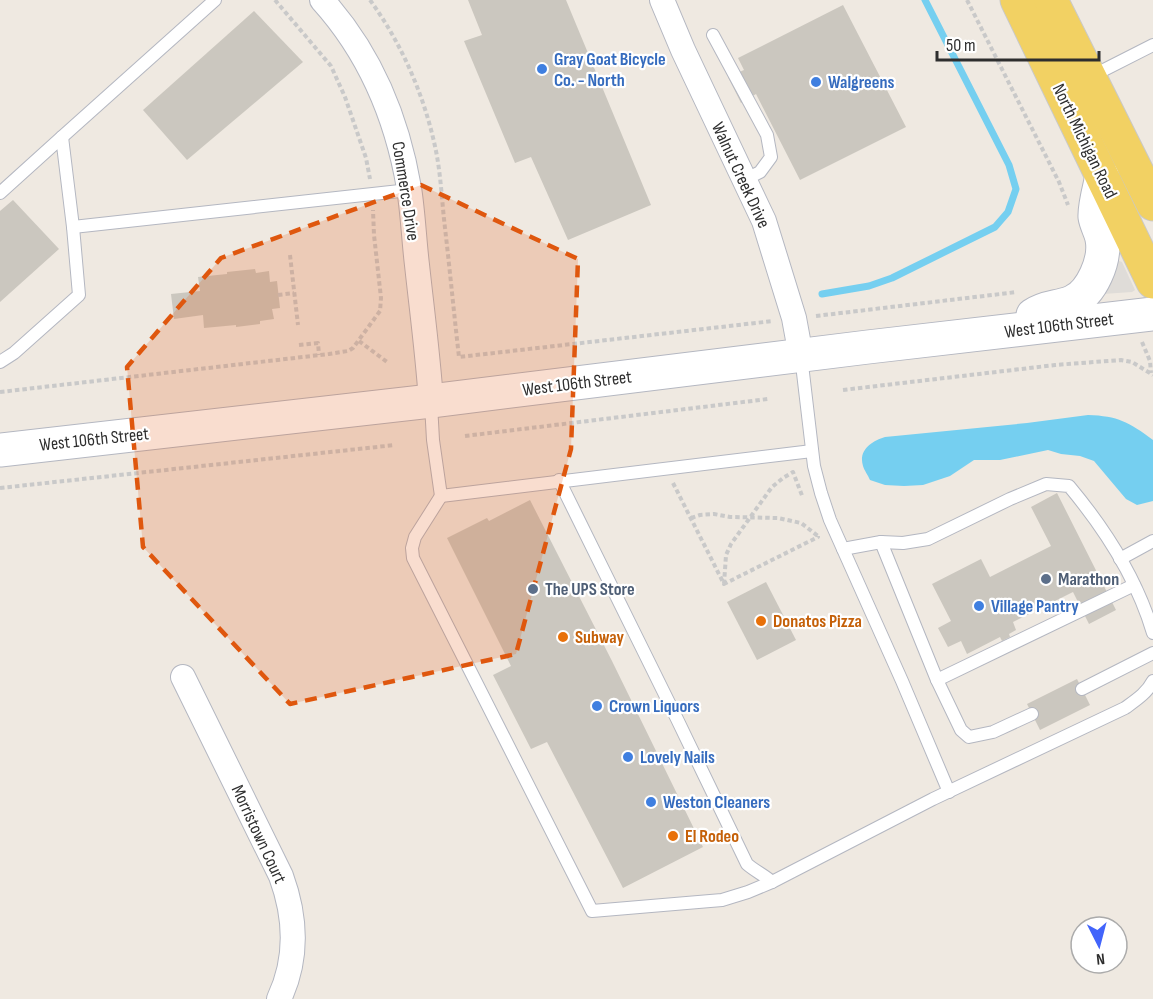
<svg xmlns="http://www.w3.org/2000/svg" width="1153" height="999" font-family="'Sofia Sans Condensed',sans-serif">
  <rect width="100%" height="100%" fill="#efe9e1"/>
  <polygon fill="#dfdcd8" points="1119,261 1122,262 1135,290 1132,292 1103,294 1117,262"/>
  <path fill="#75cff0" d="M1088 415C1118 416 1129 422 1153 440V501L1137 505 1126 499 1094 461 1080 456 1061 454 1048 450 1000 460H974L950 476 923 485 904 486 885 485 870 480C868 475 864 470 863 466 858 450 872 441 885 437L1027 423Z"/>
  <g fill="none" stroke-linecap="round" stroke-linejoin="round">
    <polyline stroke="#75cff0" stroke-width="7" points="822,294 869,286 892,278 995,227 1008,212 1016,189 1009,165 925,0"/>
  </g>
  <g fill="#cbc7bf">
    <polygon points="468,0 566,0 651,205 568,240 531,157 515,163 464,41 482,35"/>
    <polygon points="843,5 906,127 800,180 756,94 741,103 728,77 744,70 738,58"/>
    <polygon points="254,11 303,62 187,160 143,110"/>
    <polygon points="13,200 59,249 0,302 0,211"/>
    <polygon points="255,269 256,273 269,271 270,282 277,281 280,308 272,309 274,319 260,321 260,324 236,327 236,325 204,328 203,315 174,319 171,294 200,291 198,277 227,274 227,272"/>
    <polygon points="1057,493 1116,610 1089,624 1073,592 1013,622 1016,630 1009,634 1010,637 1002,641 1000,637 967,654 961,641 948,647 938,628 951,621 932,584 981,559 990,577 1051,546 1031,507"/>
    <polygon points="530,500 612,661 703,847 623,888 547,742 531,749 493,675 511,666 447,538 487,518 489,521"/>
    <polygon points="766,582 796,640 757,660 727,602"/>
    <polygon points="1077,679 1090,705 1040,730 1027,704"/>
  </g>
  <g fill="none" stroke-linecap="round" stroke-linejoin="round">
    <defs>
      <g id="lane">
        <polyline points="713,35 767,135 771,157 760,172 744,180"/>
        <polyline points="1090,77 1153,45"/>
        <polyline points="62,137 215,0"/>
        <polyline points="0,193 62,137 73,227 79,295 14,353 0,362"/>
        <polyline points="73,227 409,190"/>
        <polyline points="801,356 814,466 821,493 830,520 902,681 949,792"/>
        <polyline points="431,404 433,440 441,496 812,451"/>
        <path d="M559 480 677 719 747 864C755 871 764 875 772 882"/>
        <path d="M441 496 415 537 412 548 413 558 592 911 722 900 748 892 772 882 933 799 1125 708C1136 700 1147 693 1153 681"/>
        <polyline points="881,542 937,680 961,730 969,737 993,732 1032,714"/>
        <path d="M843 549 881 542 903 543 928 539 1010 499 1046 484 1069 486C1105 529 1137 579 1153 633"/>
        <polyline points="1120,559 1153,541"/>
        <polyline points="937,680 1134,585"/>
        <polyline points="1082,689 1153,653"/>
      </g>
      <g id="street">
        <path d="M322 0C370 53 397 118 409 188 413 213 414 240 417 265 422 311 428 356 431 401"/>
        <polyline points="662,0 683,50 764,221 794,318 801,356"/>
        <path d="M183 677 281 876C296 917 298 959 279 999"/>
      </g>
      <g id="secondary">
        <path d="M1033 315C1046 306 1058 308 1072 302 1092 293 1106 260 1102 239 1101 232 1096 224 1095 217 1094 207 1100 186 1102 176"/>
        <polyline points="0,450 431,401 868,347 1153,314"/>
      </g>
      <g id="primary">
        <polyline points="1017,0 1153,282"/>
        <polyline points="1051,0 1153,204"/>
      </g>
    </defs>
    <use href="#lane" stroke="#b4b7c1" stroke-width="14"/>
    <use href="#street" stroke="#b4b7c1" stroke-width="26"/>
    <use href="#secondary" stroke="#b4b7c1" stroke-width="35"/>
    <use href="#primary" stroke="#c9c9c9" stroke-width="35"/>
    <g stroke="#c9c9c9" stroke-width="4" stroke-dasharray="4.5 3" stroke-linecap="butt">
      <polyline points="275,0 331,66 345,97 366,158 370,179"/>
      <path d="M370 0C402 44 425 97 436 151 441 176 442 203 445 228 450 271 454 314 459 357L773 321"/>
      <polyline points="967,0 1059,182 1068,205"/>
      <polyline points="290,255 298,325"/>
      <polyline points="278,295 294,293"/>
      <polyline points="816,316 1017,292"/>
      <polyline points="359,341 387,362"/>
      <polyline points="1142,342 1150,361 1151,373"/>
      <polyline points="299,345 318,343 319,355"/>
      <polyline points="843,390 1055,365 1121,360 1132,362 1153,375"/>
      <polyline points="0,392 329,354 348,351 353,348 380,311 381,298 374,235 373,210"/>
      <polyline points="465,436 768,399"/>
      <polyline points="673,483 724,584 818,537 818,536"/>
      <polyline points="0,488 395,445"/>
      <polyline points="691,518 700,515 714,514 730,517 778,518 801,523 818,536"/>
      <polyline points="724,584 726,555 731,544 772,487 783,478 793,472 803,498"/>
    </g>
    <use href="#lane" stroke="#fff" stroke-width="12"/>
    <use href="#street" stroke="#fff" stroke-width="24"/>
    <use href="#secondary" stroke="#fff" stroke-width="33"/>
    <use href="#primary" stroke="#f2d163" stroke-width="33"/>
  </g>
  <path fill="#df570e" fill-opacity="0.2" stroke="#df570e" stroke-width="4.5" stroke-dasharray="12 8" stroke-linejoin="round" d="M421 185 578 259 571 449 516 654 290 704 143 547 127 367 221 258Z"/>
  <g fill="#3f7fe0" stroke="#fff" stroke-width="2">
    <circle cx="542" cy="69" r="6"/>
    <circle cx="816" cy="82" r="6"/>
    <circle cx="979" cy="606" r="6"/>
    <circle cx="597" cy="706" r="6"/>
    <circle cx="628" cy="757" r="6"/>
    <circle cx="651" cy="802" r="6"/>
  </g>
  <g fill="#5c6f8a" stroke="#fff" stroke-width="2">
    <circle cx="1046" cy="579" r="6"/>
    <circle cx="533" cy="589" r="6"/>
  </g>
  <g fill="#e8710a" stroke="#fff" stroke-width="2">
    <circle cx="761" cy="621" r="6"/>
    <circle cx="563" cy="637" r="6"/>
    <circle cx="673" cy="836" r="6"/>
  </g>
  <g text-anchor="middle" stroke-width="4.5" stroke-linejoin="round" paint-order="stroke">
    <g font-size="18" font-weight="bold" fill="#366cbe" stroke="#fff" text-anchor="start">
      <text x="554" y="65">Gray Goat Bicycle<tspan x="554" dy="21">Co. - North</tspan></text>
      <text x="828" y="88">Walgreens</text>
      <text x="991" y="612">Village Pantry</text>
      <text x="609" y="712">Crown Liquors</text>
      <text x="640" y="763">Lovely Nails</text>
      <text x="663" y="808">Weston Cleaners</text>
    </g>
    <g font-size="18" fill="#2e2e2e" stroke="#fff">
      <text transform="translate(1085 141) rotate(64)" y="6">North Michigan Road</text>
      <text transform="translate(741 175) rotate(65)" y="6">Walnut Creek Drive</text>
      <text transform="translate(406 191) rotate(81)" y="6">Commerce Drive</text>
      <text transform="translate(1059 325) rotate(-7)" y="6">West 106th Street</text>
      <text transform="translate(577 383) rotate(-7)" y="6">West 106th Street</text>
      <text transform="translate(94 439) rotate(-6)" y="6">West 106th Street</text>
      <text transform="translate(259 834) rotate(65)" y="6">Morristown Court</text>
    </g>
    <g font-size="18" font-weight="bold" fill="#4e5e75" stroke="#fff" text-anchor="start">
      <text x="1058" y="585">Marathon</text>
      <text x="545" y="595">The UPS Store</text>
    </g>
    <g font-size="18" font-weight="bold" fill="#c56008" stroke="#fff" text-anchor="start">
      <text x="773" y="627">Donatos Pizza</text>
      <text x="575" y="643">Subway</text>
      <text x="685" y="842">El Rodeo</text>
    </g>
  </g>
  <g transform="translate(1099 945) rotate(174)"><circle r="28" fill="#ffffff" stroke="#ababab" stroke-width="1.5"/>
  <path d="M0-4.5L10 22L0 15L-10 22Z" fill="#4264fb"/>
  <text y="-9" font-size="16" font-weight="bold" text-anchor="middle" fill="#2e2e2e">N</text>
  </g>
  <path d="M937 51v9h162v-9" fill="none" stroke="#2e2e2e" stroke-width="3"/>
  <text x="946" y="51" font-size="18" fill="#2e2e2e" stroke="#ffffff" stroke-width="4.5" paint-order="stroke">50 m</text>
</svg>
